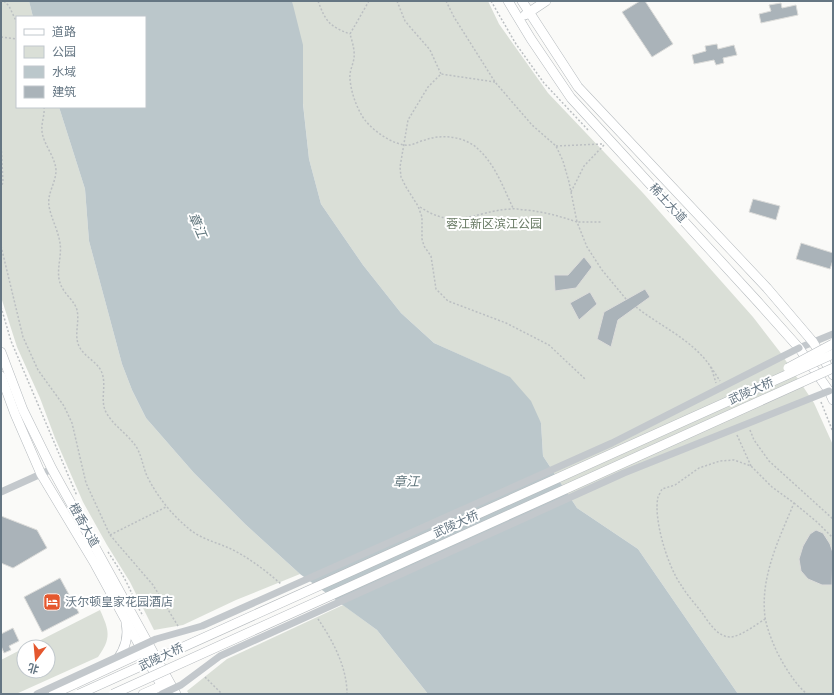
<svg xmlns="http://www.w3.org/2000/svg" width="834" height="695" font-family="'Roboto Condensed','Noto Sans SC',sans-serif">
  <rect width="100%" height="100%" fill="#fafaf8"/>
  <g fill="#dadfd7">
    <polygon points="1,1 29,1 33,17 17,17 17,107 59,107 85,189 89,241 122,364 132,390 146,418 194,473 245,524 300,574 236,600 183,625 154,630 130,582 107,545 83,502 55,438 40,398 17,347 1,297"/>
    <polygon points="292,1 488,1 499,24 548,93 643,193 753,317 780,352 814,403 833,445 833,694 738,694 638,549 577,508 543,456 541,423 509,377 434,343 401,313 363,265 321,204 309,159"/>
    <polygon points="343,605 377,630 428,694 189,694 187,691 227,659"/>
    <path d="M100 610C109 630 112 638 98 657L16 694H1V660L24 648V671H48V647H27Z"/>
  </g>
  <polygon fill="#bbc7cb" points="29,1 292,1 303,45 303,104 309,159 321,204 363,265 401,313 434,343 510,377 531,401 541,423 543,456 577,508 638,549 738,694 428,694 377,630 300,574 245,524 194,473 146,418 132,390 122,364 89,241 85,189 59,107 145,107 145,17 33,17"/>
  <g fill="#aab3b9" stroke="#dcdcda">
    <polygon points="640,1 645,1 673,44 652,57 622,12"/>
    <polygon points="781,3 782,8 796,5 798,15 761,23 759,14 771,11 769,5"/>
    <polygon points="717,44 718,49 734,45 737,55 723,58 724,63 716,65 714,60 694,64 692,55 706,51 705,46"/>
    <polygon points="753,199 780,206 776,220 749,212"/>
    <polygon points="801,243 833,253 833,260 830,269 796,259"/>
    <polygon points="584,257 592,267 576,288 555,291 554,275 568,275"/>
    <polygon points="645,289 650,297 618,320 611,347 597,339 604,312"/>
    <polygon points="590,292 597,304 579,320 570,303"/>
    <polygon points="1,516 37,530 47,548 13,568 1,563"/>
    <polygon points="816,530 823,533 830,544 833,553 832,585 822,585 808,579 801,571 799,559 803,546 810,534"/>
    <polygon points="60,578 79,613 42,632 24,597"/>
    <polygon points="13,628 19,641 9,646 11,650 4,653 1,646 1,634"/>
  </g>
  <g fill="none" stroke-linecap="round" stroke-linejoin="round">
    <defs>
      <g id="major">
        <polyline points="508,1 531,39 571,98 758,302 799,348 829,391 833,400"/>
        <polyline points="522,1 578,87 767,288 813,342 833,375"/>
        <polyline points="525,15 546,1"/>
        <polyline points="1,352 23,410 52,469 176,694"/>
        <polyline points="1,376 15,414 41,474 95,564 166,694"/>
        <path d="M117 660C125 649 129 637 126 623"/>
        <polyline points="53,694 148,650"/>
        <polyline points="143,694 166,684"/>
      </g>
    </defs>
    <use href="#major" stroke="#b5babe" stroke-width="10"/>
    <g stroke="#bbbfc2" stroke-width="1.5" stroke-dasharray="2 2" stroke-linecap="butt">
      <polyline points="4,1 9,6 17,23"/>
      <path d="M318 1C326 22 329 26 350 34"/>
      <path d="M369 1 350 34C352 41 355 50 354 58 353 65 349 72 350 79 351 91 355 103 361 114 368 128 394 147 410 145 415 144 420 141 425 140 441 134 463 136 477 148 495 164 503 187 513 208"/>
      <polyline points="397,1 405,21 430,50 441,74"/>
      <polyline points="446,1 454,17 495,82 532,125 556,146 563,161 569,182 577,222 601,222"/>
      <polyline points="491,1 516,44 544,83 589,131"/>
      <polyline points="1,37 17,39"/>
      <polyline points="495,82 441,74 428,87 408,120 400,167 401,177 406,187 418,206 422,217 422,239 424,246 431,256 436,289 448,301 506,323 549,345 585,379"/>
      <path d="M44 107C45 115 41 123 42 131 43 144 55 156 56 170 56 183 47 193 49 206 51 218 58 230 60 243 62 255 57 267 59 279 62 294 74 299 77 310 80 323 73 336 80 348 86 358 98 362 102 373 107 387 99 401 107 414 115 427 129 435 137 448 142 457 143 467 147 476 157 496 171 514 188 528 199 538 215 542 229 548 248 557 265 570 281 584"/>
      <polyline points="1,143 3,182 1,188"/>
      <polyline points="556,146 602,144"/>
      <polyline points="571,192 584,166 604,145"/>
      <path d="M420 207C456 231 474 211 511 209 516 208 521 210 526 210 545 212 559 216 577 222L587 247 602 270 626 299"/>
      <polyline points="1,246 23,337 38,370 64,406 72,423 86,483 110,535 153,585 178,626"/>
      <polyline points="1,307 11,341 77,496"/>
      <path d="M636 307C660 326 689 338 708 363 712 368 714 377 716 383"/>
      <polyline points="711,367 720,381"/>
      <polyline points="821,402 833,432"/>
      <polyline points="750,430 754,440 769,461 833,519"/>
      <polyline points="737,435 751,466"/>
      <polyline points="794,503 817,522 833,538"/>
      <polyline points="110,535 166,507"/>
      <path d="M108 552C118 567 127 581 134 599"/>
      <polyline points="139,609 143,616"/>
      <path d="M318 619C333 641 347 667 347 694"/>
      <path d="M765 619C757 624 740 637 730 637 718 637 709 623 703 614 696 605 687 595 681 585 668 567 653 519 658 497 659 495 661 491 662 489L675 485 699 468 720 461 734 460 751 466 772 487 794 503C779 539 760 577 765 617 767 629 772 641 777 652 785 667 794 683 807 694"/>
      <polyline points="205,677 222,694"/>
    </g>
    <g stroke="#c3c8cc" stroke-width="7">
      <polyline points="799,348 833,334"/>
      <polyline points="1,492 52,469"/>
    </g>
    <use href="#major" stroke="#fff" stroke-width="9"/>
    <defs>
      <g id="major-bridge">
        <polyline points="788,368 833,344"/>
        <polyline points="79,694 833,354"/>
        <polyline points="113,694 833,368"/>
      </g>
    </defs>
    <use href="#major-bridge" stroke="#b5babe" stroke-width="10" stroke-linecap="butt"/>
    <g stroke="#c3c8cc" stroke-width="7">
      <polyline points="37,694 156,639 202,626 612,443 799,348"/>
      <polyline points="162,694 181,685 220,656 624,473 829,391"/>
    </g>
    <use href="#major-bridge" stroke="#fff" stroke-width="9"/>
  </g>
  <defs>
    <symbol id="hotel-square" viewBox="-11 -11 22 22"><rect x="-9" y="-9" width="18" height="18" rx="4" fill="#e4572e" stroke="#fff"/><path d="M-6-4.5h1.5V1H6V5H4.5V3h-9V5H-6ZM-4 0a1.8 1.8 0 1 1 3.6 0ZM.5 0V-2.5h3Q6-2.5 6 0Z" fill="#fff"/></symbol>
  </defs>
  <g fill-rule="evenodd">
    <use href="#hotel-square" x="42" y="592" width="20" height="20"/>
  </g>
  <g text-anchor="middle" stroke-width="4" stroke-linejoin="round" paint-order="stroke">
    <g font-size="12" fill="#657683" stroke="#fff">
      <text transform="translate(668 203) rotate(47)" y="4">稀土大道</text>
      <text transform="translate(751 391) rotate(-24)" y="4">武陵大桥</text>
      <text transform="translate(456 524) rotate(-24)" y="4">武陵大桥</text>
      <text transform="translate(84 525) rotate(61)" y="4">橙香大道</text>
      <text transform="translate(161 657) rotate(-25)" y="4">武陵大桥</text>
    </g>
    <g font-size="12" fill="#687a64" stroke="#fff">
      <text x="494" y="228">蓉江新区滨江公园</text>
    </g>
    <g font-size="12" fill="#657683" stroke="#fff" text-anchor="start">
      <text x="65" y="606">沃尔顿皇家花园酒店</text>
    </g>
    <g font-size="13" font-style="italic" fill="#60757c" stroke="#fff">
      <text transform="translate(198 225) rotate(67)" y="5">章江</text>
      <text x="406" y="486">章江</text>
    </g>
  </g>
  <rect width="834" height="695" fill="none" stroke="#657683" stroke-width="4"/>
  <rect x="16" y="16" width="130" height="92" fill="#ffffff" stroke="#c1c8cd"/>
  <rect x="24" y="29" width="20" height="6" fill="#ffffff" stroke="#c1c8cd"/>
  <text x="52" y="36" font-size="12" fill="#657683">道路</text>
  <rect x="24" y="46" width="20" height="12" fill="#dadfd7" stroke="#c1c8cd"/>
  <text x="52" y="56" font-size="12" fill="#657683">公园</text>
  <rect x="24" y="66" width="20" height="12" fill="#bbc7cb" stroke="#c1c8cd"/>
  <text x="52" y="76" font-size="12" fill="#657683">水域</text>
  <rect x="24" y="86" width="20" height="12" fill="#aab3b9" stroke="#c1c8cd"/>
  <text x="52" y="96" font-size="12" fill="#657683">建筑</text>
  <g transform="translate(36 659) rotate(196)"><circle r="19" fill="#ffffff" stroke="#c1c8cd"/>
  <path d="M0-3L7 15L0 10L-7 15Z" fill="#e4572e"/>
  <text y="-6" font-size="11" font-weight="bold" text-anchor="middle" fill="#657683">北</text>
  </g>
</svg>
